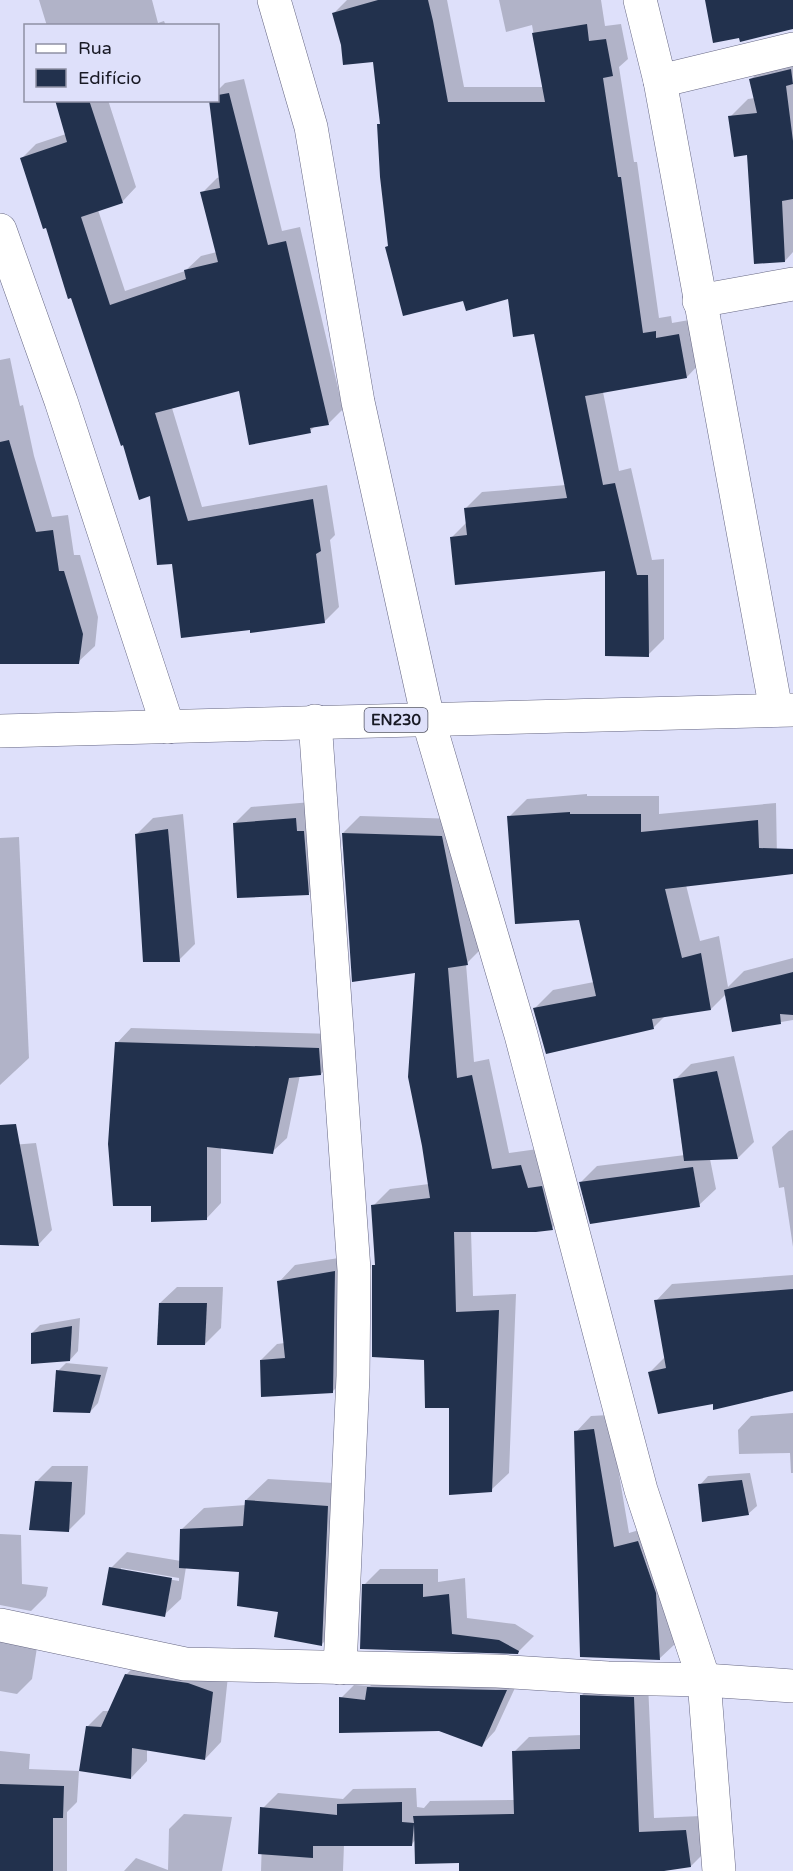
<svg xmlns="http://www.w3.org/2000/svg" width="793" height="1871" font-family="'Varela Round',sans-serif">
  <rect width="100%" height="100%" fill="#dee0fa"/>
  <g fill="#0003" fill-rule="evenodd">
    <polygon points="39,0 152,0 158,23 164,21 166,26 47,26"/>
    <polygon points="347,0 447,0 464,87 543,87 532,25 506,32 499,0 601,0 605,26 621,24 628,59 619,67 634,162 637,162 659,318 671,316 672,323 695,319 702,361 687,377 603,392 619,471 631,468 652,560 664,559 664,639 648,655 606,570 452,537 467,522 466,508 482,492 566,485 535,333 509,297 464,299 390,245 379,125 382,122 374,60 342,44 334,13"/>
    <polygon points="793,55 793,252 785,261 749,154 730,117 748,99 755,98 751,79 769,61"/>
    <polygon points="244,79 282,231 300,227 343,409 328,424 315,426 310,431 240,389 172,408 202,507 327,485 335,535 330,540 339,607 324,622 173,563 151,494 124,443 22,158 36,144 66,134 57,100 108,100 136,187 122,202 98,210 125,291 185,271 201,256 217,252 202,193 217,178 220,177 218,90 225,83"/>
    <polygon points="10,358 20,406 23,405 34,456 52,517 68,515 74,555 80,555 98,617 95,646 78,662 0,662 0,360"/>
    <polygon points="587,794 587,796 659,796 659,814 776,803 777,858 686,885 700,941 719,936 728,987 744,971 793,958 793,1020 733,1030 726,994 711,1009 666,1015 654,1027 534,1009 553,990 594,982 580,918 509,817 527,799"/>
    <polygon points="312,802 324,877 308,894 234,824 251,807"/>
    <polygon points="183,814 195,944 179,960 137,834 153,818"/>
    <polygon points="360,816 458,819 484,946 466,964 474,1062 489,1059 509,1153 538,1149 569,1211 552,1228 471,1231 473,1296 516,1294 509,1473 491,1490 425,1359 374,1266 376,1264 373,1206 390,1189 429,1184 416,971 343,833"/>
    <polygon points="19,837 29,1058 0,1085 0,838"/>
    <polygon points="131,1028 334,1034 335,1059 321,1074 300,1075 287,1138 272,1152 221,1147 221,1203 207,1218 153,1205 117,1043"/>
    <polygon points="734,1056 754,1142 738,1158 710,1159 716,1189 699,1205 581,1182 597,1166 685,1155 675,1080 691,1064"/>
    <polygon points="793,1130 793,1247 784,1187 779,1188 772,1147 789,1131"/>
    <polygon points="36,1143 52,1230 39,1244 0,1243 0,1146"/>
    <polygon points="351,1256 349,1375 333,1391 261,1360 277,1344 285,1343 279,1282 295,1265"/>
    <polygon points="793,1275 793,1380 714,1402 650,1372 665,1357 656,1301 672,1284"/>
    <polygon points="177,1287 223,1287 221,1328 205,1344 160,1303"/>
    <polygon points="80,1318 78,1351 70,1360 32,1333 40,1325"/>
    <polygon points="66,1363 108,1367 98,1403 90,1412 58,1371"/>
    <polygon points="793,1413 793,1473 791,1473 790,1453 739,1454 738,1430 751,1416"/>
    <polygon points="609,1415 629,1533 653,1526 675,1644 659,1659 582,1656 576,1432 591,1416"/>
    <polygon points="52,1466 88,1466 85,1514 68,1531 36,1482"/>
    <polygon points="750,1473 757,1506 748,1514 700,1485 708,1476"/>
    <path d="M268 1479 350 1484 343 1622 322 1644 279 1611 241 1570 186 1567 181 1599 164 1615 111 1568 127 1552 181 1561 182 1529 204 1508 246 1505V1500ZM121 1568 179 1578V1581L121 1571Z"/>
    <polygon points="0,1534 21,1535 22,1584 48,1587 46,1596 31,1611 0,1605"/>
    <polygon points="380,1569 438,1569 438,1582 465,1578 467,1618 515,1624 534,1636 518,1652 361,1648 364,1585"/>
    <polygon points="0,1620 39,1635 32,1679 17,1694 0,1691"/>
    <polygon points="142,1658 228,1676 221,1742 205,1759 147,1749 147,1761 131,1778 87,1727 103,1711 110,1711 126,1675"/>
    <polygon points="382,1674 520,1677 495,1731 482,1745 341,1698 354,1685 370,1686"/>
    <polygon points="596,1681 648,1683 654,1818 701,1816 706,1851 691,1866 653,1871 460,1871 460,1862 415,1840 412,1844 344,1844 343,1871 261,1871 263,1808 278,1793 343,1799 353,1789 416,1788 417,1807 424,1808 430,1801 515,1800 514,1752 529,1737 582,1735 581,1696"/>
    <polygon points="0,1751 30,1754 29,1769 79,1771 77,1802 67,1812 67,1871 0,1871"/>
    <polygon points="184,1814 232,1817 222,1871 124,1871 136,1858 168,1870 169,1829"/>
  </g>
  <g fill="#22314d">
    <polygon points="378,0 428,0 433,21 448,102 545,102 532,33 587,24 589,41 606,39 613,76 603,78 618,177 621,177 643,333 656,331 656,338 679,334 687,378 585,396 603,485 615,483 637,575 648,575 649,657 605,656 605,571 455,585 450,537 467,535 464,508 567,498 534,334 513,337 508,299 466,311 463,301 403,316 385,247 388,246 380,177 377,124 380,124 373,62 343,65 341,45 332,13"/>
    <polygon points="705,0 793,0 793,29 740,42 739,38 713,43"/>
    <polygon points="791,69 793,84 786,86 793,141 793,199 782,201 785,262 754,264 747,155 734,157 728,116 757,113 749,79"/>
    <polygon points="229,93 268,245 286,241 329,425 310,428 311,433 249,445 239,391 155,413 188,521 313,499 321,551 316,554 325,623 250,633 250,630 181,638 172,564 157,565 150,496 139,500 123,445 121,446 71,298 68,299 46,228 43,229 20,158 67,142 55,100 89,100 123,203 81,217 110,305 186,279 184,270 218,262 200,192 220,188 209,100 218,100 218,95"/>
    <polygon points="9,440 36,532 53,530 59,571 64,571 83,634 79,664 0,664 0,442"/>
    <polygon points="570,812 570,814 641,814 641,832 758,820 759,848 793,849 793,874 665,889 682,958 701,953 711,1010 652,1019 654,1029 546,1054 533,1008 596,996 579,920 515,924 507,816"/>
    <polygon points="296,818 297,831 304,831 309,895 237,898 233,823"/>
    <polygon points="168,829 180,962 143,962 135,834"/>
    <polygon points="342,833 442,836 468,965 448,968 457,1078 472,1075 492,1169 521,1165 528,1188 542,1186 553,1230 536,1232 454,1232 456,1312 499,1310 492,1492 449,1495 449,1408 425,1408 424,1360 372,1357 372,1265 375,1265 371,1205 430,1198 422,1146 408,1077 415,973 352,982"/>
    <polygon points="793,972 793,1015 780,1014 781,1024 732,1032 724,990"/>
    <polygon points="115,1042 319,1048 321,1075 289,1078 273,1154 207,1147 207,1220 151,1222 151,1206 113,1206 108,1144"/>
    <polygon points="717,1071 738,1159 684,1161 673,1079"/>
    <polygon points="16,1124 39,1246 0,1245 0,1125"/>
    <polygon points="693,1167 700,1207 590,1224 579,1182"/>
    <polygon points="335,1271 333,1393 261,1397 260,1360 285,1358 277,1281"/>
    <polygon points="793,1289 793,1391 713,1410 713,1404 658,1414 648,1372 666,1368 654,1300"/>
    <polygon points="159,1303 207,1303 205,1345 157,1345"/>
    <polygon points="72,1326 70,1361 31,1364 31,1333"/>
    <polygon points="56,1370 101,1375 90,1413 53,1412"/>
    <polygon points="594,1429 614,1547 638,1541 656,1593 660,1660 580,1657 574,1431"/>
    <polygon points="742,1480 749,1515 702,1522 698,1484"/>
    <polygon points="35,1481 72,1482 69,1532 29,1530"/>
    <polygon points="245,1500 328,1506 322,1646 274,1637 278,1612 237,1606 239,1572 179,1568 180,1529 243,1526"/>
    <polygon points="109,1567 172,1578 165,1617 102,1605"/>
    <polygon points="362,1584 423,1584 423,1597 449,1594 452,1634 499,1640 519,1651 518,1654 360,1649"/>
    <polygon points="125,1674 188,1683 213,1692 205,1760 132,1748 131,1779 79,1771 86,1726 101,1727"/>
    <polygon points="367,1687 496,1690 507,1690 482,1747 439,1731 339,1733 339,1697 365,1700"/>
    <polygon points="580,1695 634,1697 639,1832 686,1830 691,1867 664,1871 459,1871 459,1863 415,1864 414,1824 412,1846 313,1846 313,1858 258,1854 260,1807 337,1815 337,1804 402,1802 402,1822 414,1823 413,1816 514,1814 512,1751 580,1749"/>
    <polygon points="0,1784 64,1786 63,1818 53,1818 53,1871 0,1871"/>
  </g>
  <g fill="none" stroke-linecap="round" stroke-linejoin="round">
    <defs>
      <g id="street">
        <polyline points="274,0 311,127 358,402 428,719 521,1035 641,1490 704,1680 719,1871"/>
        <polyline points="640,0 660,81 776,710"/>
        <polyline points="660,81 793,49"/>
        <polyline points="0,230 61,401 168,727"/>
        <polyline points="699,301 793,284"/>
        <polyline points="315,721 354,1270 353,1376 340,1668"/>
        <polyline points="0,1625 185,1664 497,1671 608,1678 704,1680 793,1686"/>
      </g>
      <polyline id="primary" points="0,731 793,710"/>
    </defs>
    <use href="#street" stroke="#666783" stroke-width="34"/>
    <use href="#primary" stroke="#666783" stroke-width="34"/>
    <use href="#street" stroke="#fff" stroke-width="33"/>
    <use href="#primary" stroke="#fff" stroke-width="33"/>
  </g>
  <g text-anchor="middle" stroke-width="6" stroke-linejoin="round" paint-order="stroke">
    <rect fill="#dee0fa" stroke="#535564" stroke-width="1.5" x="364.5" y="708" width="63" height="24" rx="4.5"/>
    <g font-size="15" font-weight="bold" fill="#181924">
      <text x="396" y="725">EN230</text>
    </g>
  </g>
  <rect x="24" y="24" width="195" height="78" fill="#dee0fa" stroke="#8f90a4" stroke-width="1.5"/>
  <rect x="36" y="44" width="30" height="9" fill="#ffffff" stroke="#8f90a4" stroke-width="1.5"/>
  <text x="78" y="54" font-size="18" fill="#181924">Rua</text>
  <rect x="36" y="69" width="30" height="18" fill="#22314d" stroke="#8f90a4" stroke-width="1.5"/>
  <text x="78" y="84" font-size="18" fill="#181924">Edifício</text>
</svg>
